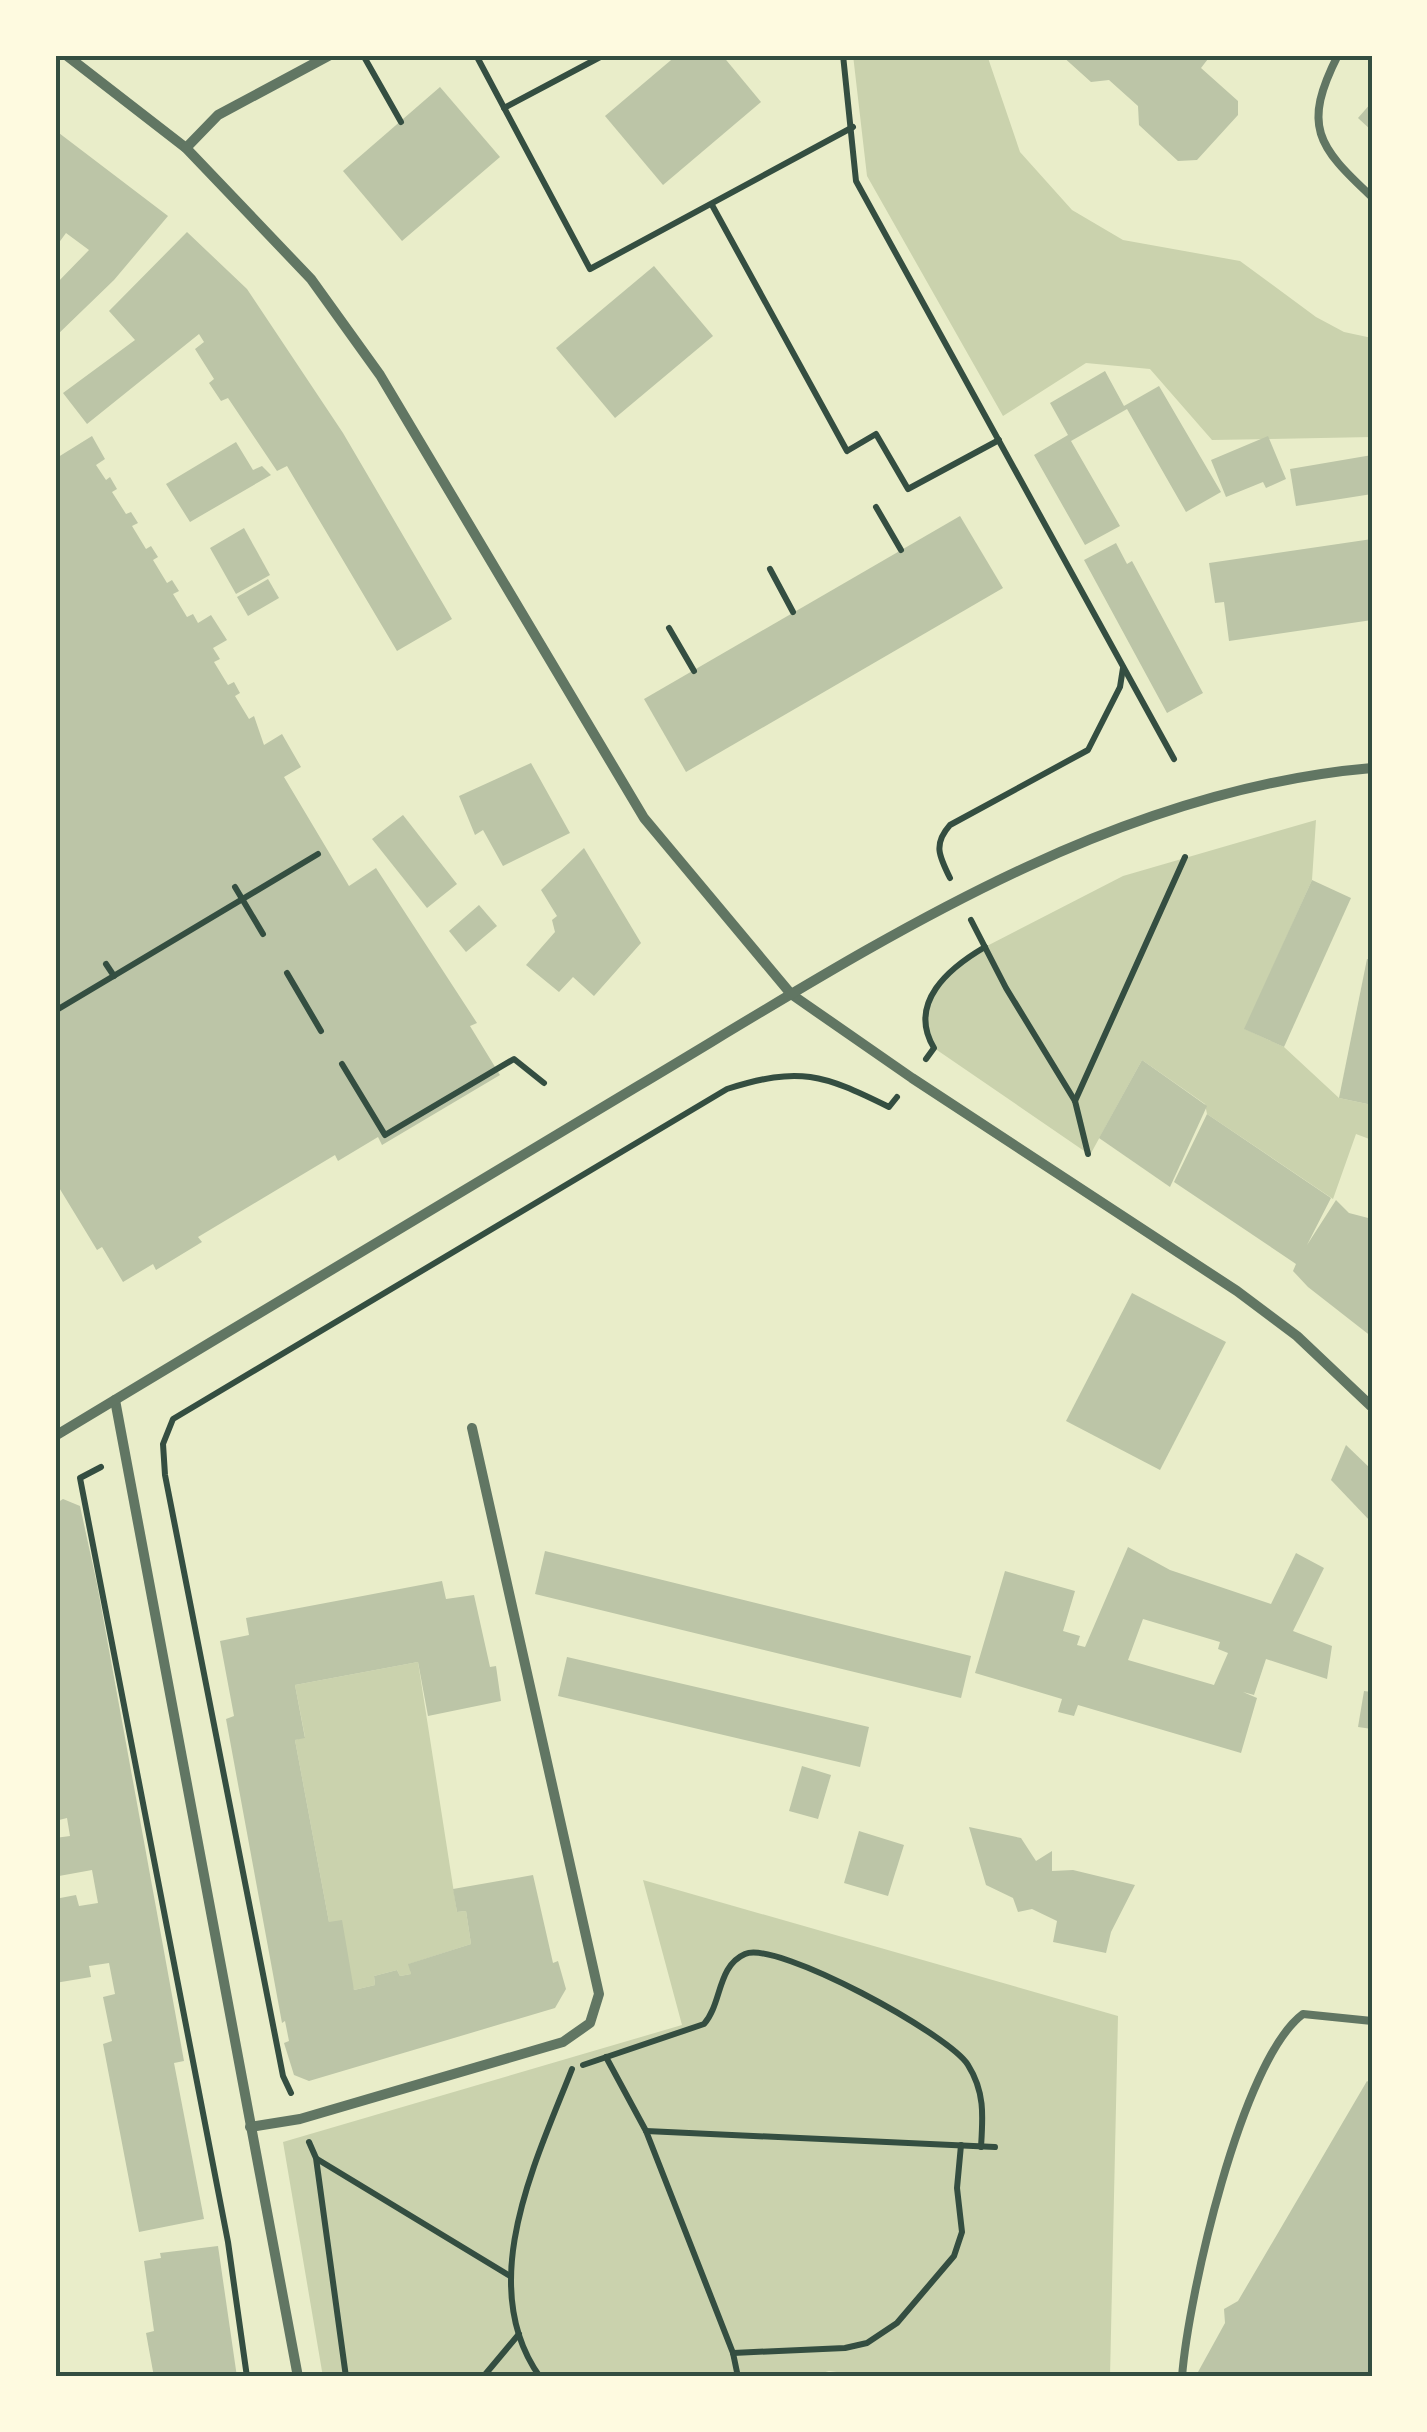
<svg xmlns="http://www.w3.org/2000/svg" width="1427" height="2432" font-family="'Source Sans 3',sans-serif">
  <rect width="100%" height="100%" fill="#e9edc9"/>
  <g fill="#cad2ad">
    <polygon points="853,55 987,55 1020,152 1072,210 1123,240 1240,261 1316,317 1344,332 1372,338 1372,437 1212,440 1150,369 1086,363 1003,416 867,176"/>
    <polygon points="1316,820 1312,880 1245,1029 1284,1047 1339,1098 1372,1105 1372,1140 1356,1134 1333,1199 1207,1114 1205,1104 1142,1060 1090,1155 934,1048 927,1036 928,999 943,977 985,947 1123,876"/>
    <polygon points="418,1662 457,1912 466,1911 471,1944 409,1964 411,1974 400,1976 397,1970 374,1976 375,1985 354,1990 329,1922 295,1740 305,1737 295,1685"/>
    <polygon points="643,1880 1118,2016 1110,2377 875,2377 829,2371 808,2377 323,2377 283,2142 682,2025"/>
  </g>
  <g fill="#bcc5a7" fill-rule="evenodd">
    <polygon points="677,55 722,55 761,102 663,185 605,116"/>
    <polygon points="1061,55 1211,55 1201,68 1238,101 1238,115 1197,160 1178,161 1139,125 1138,106 1109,80 1091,82"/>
    <polygon points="440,87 500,157 402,241 343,171"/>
    <polygon points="1372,102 1372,131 1358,118"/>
    <polygon points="55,130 168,216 114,280 55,337 55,285 89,250 66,233 55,248"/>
    <polygon points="187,232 247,289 343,433 452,619 397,651 287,466 277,471 228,398 221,401 209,383 214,379 195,349 204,342 199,334 87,424 63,393 135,340 109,311"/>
    <polygon points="654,266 713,336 615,418 556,348"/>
    <polygon points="1105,371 1124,406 1159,386 1221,492 1186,512 1127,409 1071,441 1120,526 1085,545 1034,455 1068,435 1050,403"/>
    <polygon points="92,436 105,459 96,465 106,480 110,477 117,489 112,492 126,514 131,512 138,523 132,526 146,549 151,546 158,557 153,560 167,583 172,580 179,591 173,594 187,617 193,614 198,623 211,615 227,640 213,648 220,659 214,662 228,685 234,682 240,693 235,696 249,719 254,716 264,745 282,734 301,767 284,777 349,886 376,868 477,1023 470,1026 500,1075 382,1145 378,1137 338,1161 335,1155 198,1237 202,1242 156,1270 153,1264 123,1282 102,1247 97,1250 55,1181 55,459"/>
    <polygon points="1268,436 1286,479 1266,488 1263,482 1226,497 1211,460"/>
    <polygon points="236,442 253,470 262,466 271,475 190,522 166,484"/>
    <polygon points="1372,455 1372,494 1296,506 1290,469"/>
    <polygon points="960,516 1003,588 686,772 644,699"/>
    <polygon points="244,528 270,575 236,594 210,548"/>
    <polygon points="1372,539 1372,620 1229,641 1224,602 1215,603 1209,563"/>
    <polygon points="1116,543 1127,564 1132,561 1203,693 1167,713 1084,560"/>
    <polygon points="268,579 279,598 248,616 237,597"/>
    <polygon points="531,763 570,833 503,866 483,830 475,835 459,796"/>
    <polygon points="403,815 457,884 427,908 372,839"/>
    <polygon points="584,848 641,943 594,996 573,977 559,992 526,965 555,932 552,920 557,916 541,890"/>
    <polygon points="1312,880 1351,898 1284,1047 1244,1029"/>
    <polygon points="479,905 497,926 466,952 449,931"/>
    <polygon points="1367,959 1372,960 1372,1105 1339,1098"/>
    <polygon points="1142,1060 1207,1106 1170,1187 1099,1138"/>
    <polygon points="1207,1114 1331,1198 1307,1245 1336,1200 1349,1213 1372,1219 1372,1337 1308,1287 1293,1271 1296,1264 1174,1182"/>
    <polygon points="1132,1293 1226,1342 1160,1470 1066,1421"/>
    <polygon points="1346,1445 1372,1470 1372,1523 1331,1480"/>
    <polygon points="63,1499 80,1506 97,1584 184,2061 174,2063 204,2219 139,2232 103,2044 112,2041 103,1997 115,1994 109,1963 89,1966 91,1977 55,1983 55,1899 76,1895 79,1906 98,1903 92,1870 59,1876 55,1853 55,1838 70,1836 67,1818 55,1821 55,1504"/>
    <path d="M1128 1547 1170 1570 1271 1604 1296 1553 1324 1568 1293 1631 1332 1646 1327 1679 1266 1659 1254 1695 1243 1692 1257 1698 1241 1753 1078 1705 1074 1716 1058 1712 1062 1699 975 1673 1005 1571 1075 1591 1063 1631 1080 1636 1077 1645 1085 1647ZM1143 1619 1220 1642 1218 1649 1228 1653 1214 1685 1128 1660Z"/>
    <polygon points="545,1551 971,1656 961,1698 535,1594"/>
    <polygon points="442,1581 446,1599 474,1595 490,1667 496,1666 501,1701 428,1716 418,1662 295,1685 305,1738 295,1740 329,1922 342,1920 354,1990 375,1985 374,1976 397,1970 400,1976 411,1974 408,1964 471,1944 466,1911 457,1912 453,1889 533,1875 553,1963 558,1961 566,1989 555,2008 309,2081 294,2075 284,2043 289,2041 285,2021 282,2023 226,1719 234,1716 220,1641 249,1635 246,1618"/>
    <polygon points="567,1657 869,1727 860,1767 558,1696"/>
    <polygon points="1364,1691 1372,1692 1372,1729 1358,1727"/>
    <polygon points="802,1766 831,1775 818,1819 789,1811"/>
    <polygon points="969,1827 1021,1838 1036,1861 1052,1851 1052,1871 1073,1870 1135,1885 1111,1932 1106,1953 1053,1942 1057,1921 1032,1909 1018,1912 1013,1898 986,1885"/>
    <polygon points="859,1831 904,1845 888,1896 844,1883"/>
    <polygon points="1367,2081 1372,2084 1372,2377 1207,2377 1198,2372 1225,2323 1224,2309 1238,2301"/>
    <polygon points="218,2246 237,2377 154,2377 146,2333 154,2331 144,2261 161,2258 160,2253"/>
  </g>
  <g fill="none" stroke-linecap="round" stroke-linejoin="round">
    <g stroke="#344e41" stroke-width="6">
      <polyline points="363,55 401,122"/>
      <polyline points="476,55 590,269 853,127"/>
      <polyline points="843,55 856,181 1174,759"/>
      <polyline points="504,108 604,55"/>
      <polyline points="712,205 847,451 876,434 908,489 999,440"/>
      <polyline points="876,507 901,550"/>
      <polyline points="770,569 793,612"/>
      <polyline points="669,628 694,671"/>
      <path d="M950 878C939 856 933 844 950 825L1088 750 1120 687 1123 668"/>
      <polyline points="235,887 263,934"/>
      <polyline points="971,920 1006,988 1075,1101 1088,1154"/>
      <polyline points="106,964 114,976"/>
      <polyline points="287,973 321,1031"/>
      <polyline points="55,1011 318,854"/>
      <path d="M926 1059 934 1048C907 1003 949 968 985 947"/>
      <polyline points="342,1064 385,1135 514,1059 544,1083"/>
      <polyline points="1075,1101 1185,857"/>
      <polyline points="101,1467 80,1478 228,2242 247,2377"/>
      <polyline points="606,2057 646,2131 733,2353 738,2377"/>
      <path d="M583 2065 704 2024C722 2004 717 1966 745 1954 777 1940 950 2035 968 2065 985 2092 983 2116 981 2147"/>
      <path d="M291 2093 283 2076 165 1475 163 1444 173 1419 727 1089C800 1066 822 1074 889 1107L897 1097"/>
      <polyline points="646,2131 995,2147"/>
      <polyline points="309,2142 316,2158 346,2377"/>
      <polyline points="317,2159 510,2276"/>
      <polyline points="733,2353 845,2348 867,2343 897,2323 954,2256 962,2232 957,2188 961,2145"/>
      <polyline points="483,2377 519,2334"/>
      <path d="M540 2377C474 2285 536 2161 572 2069"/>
    </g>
    <g stroke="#617663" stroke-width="8">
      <path d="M1338 55C1302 126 1317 146 1372 197"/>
      <path d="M1182 2377C1188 2298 1241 2060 1303 2014L1372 2021"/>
    </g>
    <g stroke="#617663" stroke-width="10">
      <polyline points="66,55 186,148 311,279 380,375 644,818 791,994 912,1078 1237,1291 1297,1336 1372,1407"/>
      <polyline points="186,148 218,115 330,55"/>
      <polyline points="115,1400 298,2377"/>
      <path d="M55 1436C249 1319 443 1203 638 1086 865 951 1102 791 1372 768"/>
      <polyline points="250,2127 300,2119 563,2042 590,2023 599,1994 472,1428"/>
    </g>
  </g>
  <rect width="1427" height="2432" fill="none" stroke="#fefae0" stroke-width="115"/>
  <rect x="58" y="58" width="1312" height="2316" fill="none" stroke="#344e41" stroke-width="4"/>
</svg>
